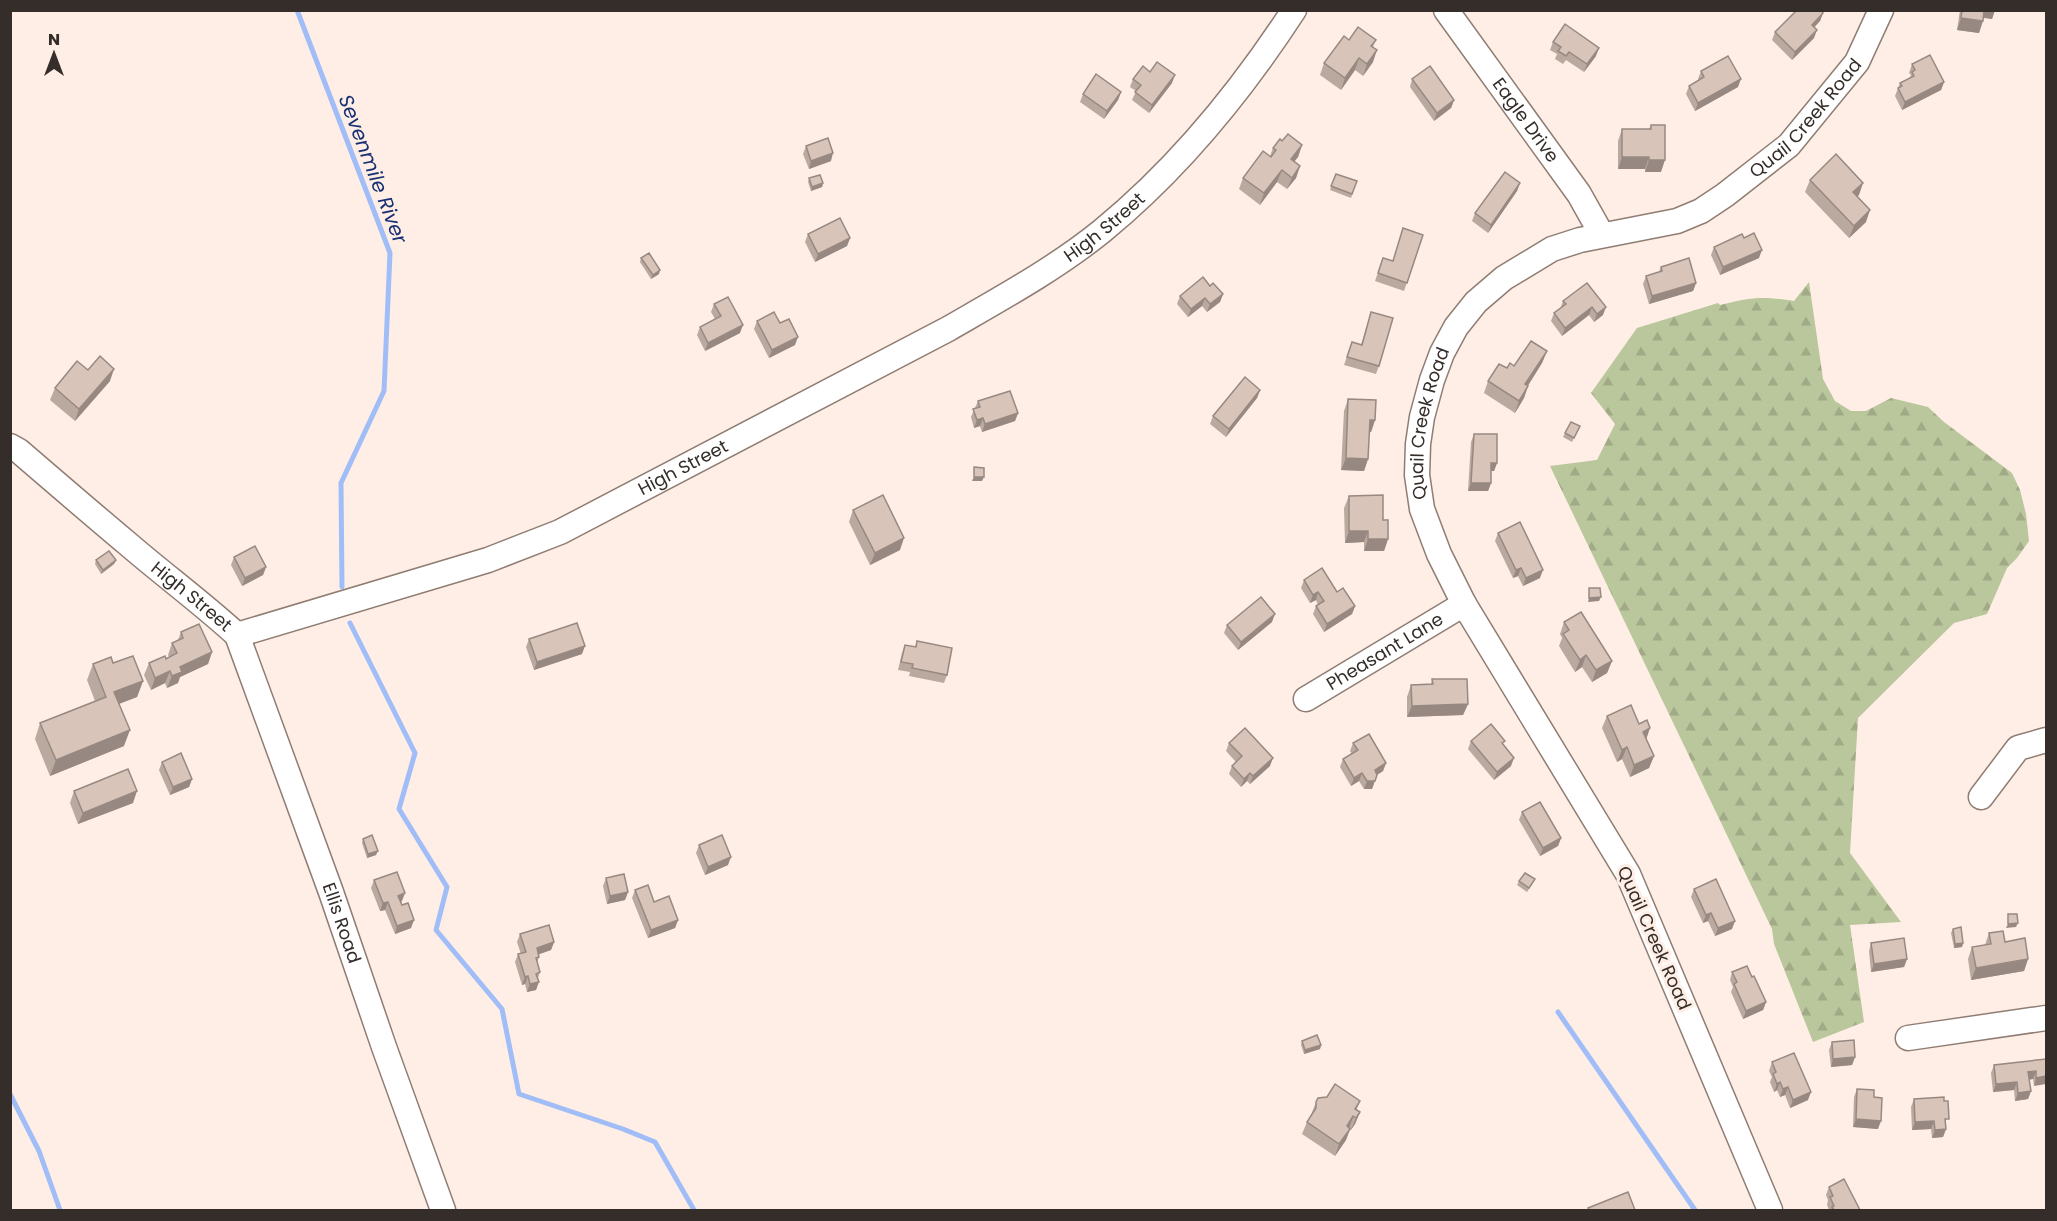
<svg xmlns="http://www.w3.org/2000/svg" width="2057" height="1221" font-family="Poppins,sans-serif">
  <defs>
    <pattern id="forest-firs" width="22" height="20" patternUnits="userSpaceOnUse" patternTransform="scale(1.5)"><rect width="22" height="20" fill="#bac69c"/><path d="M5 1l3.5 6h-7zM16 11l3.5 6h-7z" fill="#a0aa86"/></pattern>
  </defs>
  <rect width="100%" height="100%" fill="#ffeee5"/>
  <path fill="url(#forest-firs)" d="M1809 282 1823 379 1835 401 1851 411H1866L1891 398 1928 407 1944 422 2012 473 2020 490 2026 514 2029 541 2017 558 2007 568 1987 614 1954 623 1858 718 1850 853 1901 922 1850 925 1864 1022 1813 1042 1774 944 1772 929 1550 466 1597 460 1615 424 1591 393 1637 328 1718 303 1720 305C1751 297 1762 296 1794 301Z"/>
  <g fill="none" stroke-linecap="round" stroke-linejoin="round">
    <g stroke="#a1bdf7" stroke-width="5">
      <polyline points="297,10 390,253 384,391 341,483 342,587"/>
      <polyline points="350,623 415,753 399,809 447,887 436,930 502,1009 519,1094 623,1129 655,1142 694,1210"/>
      <polyline points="1558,1012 1695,1210"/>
      <polyline points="10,1094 39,1151 60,1210"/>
    </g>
    <defs>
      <g id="minor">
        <path id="s1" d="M1446 10 1579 194 1602 235"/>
        <path id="s2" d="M10 446 19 451C55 482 91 513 128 544 164 575 202 603 237 635L331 892 384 1047 443 1210"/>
        <path id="s3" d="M237 635 488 560 560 532 948 329C1000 299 1055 269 1102 231 1179 168 1240 93 1294 10"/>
        <path id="s4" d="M1306 699 1464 604"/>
        <polyline points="1981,797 2018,748 2046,740"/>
        <polyline points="1908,1038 2046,1018"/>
        <path id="s5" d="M1770 1210 1628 874 1464 604 1439 554 1422 509 1417 475 1418 444 1422 417 1432 380 1442 353 1456 327 1476 302 1504 278 1552 249 1580 240 1677 221 1701 211 1725 195 1789 145 1857 62 1881 10"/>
      </g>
    </defs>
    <use href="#minor" stroke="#8f7d73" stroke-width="27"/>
    <use href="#minor" stroke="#fff" stroke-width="24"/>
  </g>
  <g fill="#baa99f">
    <polygon points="1960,10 1995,10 1992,19 1983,18 1979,33 1957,30"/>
    <polygon points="1823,13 1820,21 1814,27 1814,38 1792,60 1772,40 1775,32"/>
    <polygon points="1349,40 1376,40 1373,47 1373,62 1363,76 1355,70 1341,90 1320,75 1324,63"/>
    <polygon points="1553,42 1596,56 1584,72 1566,60 1563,64 1555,59 1557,54 1550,50"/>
    <polygon points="1912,64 1944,82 1941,90 1902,110 1895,96 1900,83 1910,78 1911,75 1909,73"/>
    <polygon points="1701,71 1738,87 1695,111 1686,94 1689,86 1699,80 1698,79"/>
    <polygon points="1133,79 1172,83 1149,113 1132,100 1136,91 1130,87"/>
    <polygon points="1412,79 1454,100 1451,108 1434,121 1410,87"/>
    <polygon points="1121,92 1118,100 1104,119 1080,102 1083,94"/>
    <polygon points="1651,125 1661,172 1645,172 1645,169 1618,169 1618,141 1622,129 1649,129"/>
    <polygon points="1282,141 1302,145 1298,157 1294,161 1300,166 1296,178 1287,189 1277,182 1260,205 1239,189 1243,178 1270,156 1273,148"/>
    <polygon points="806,146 831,161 809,169 803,154"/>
    <polygon points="1336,174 1357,181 1351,198 1330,190"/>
    <polygon points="809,178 823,183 822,187 811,191 808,182"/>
    <polygon points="1810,180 1859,195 1857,196 1866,222 1849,238 1805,192"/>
    <polygon points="1520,183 1517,191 1488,233 1472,221 1475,213"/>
    <polygon points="808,234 850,238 847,246 815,262 805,242"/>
    <polygon points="1423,235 1404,291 1375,281 1383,258 1392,261"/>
    <polygon points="1744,238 1759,258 1720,275 1711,255 1714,247"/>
    <polygon points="641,258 659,274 651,279 640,262"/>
    <polygon points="1661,267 1696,283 1693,291 1649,304 1643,284 1646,276 1659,272"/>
    <polygon points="1587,283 1603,315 1594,322 1589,315 1562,336 1551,321 1554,313 1560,309 1563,301"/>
    <polygon points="1223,294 1220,302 1207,312 1202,306 1188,317 1177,304 1180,296"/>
    <polygon points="714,304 740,333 705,351 697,335 700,327 715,319 711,312"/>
    <polygon points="1371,312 1379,366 1376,374 1344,365 1352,342 1361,345"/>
    <polygon points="757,321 795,345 769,358 754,329"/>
    <polygon points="1547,351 1542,363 1528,386 1524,398 1515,413 1484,393 1488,381 1507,368 1514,366"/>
    <polygon points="88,370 110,381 75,421 50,400 55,388"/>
    <polygon points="1260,390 1257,398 1226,437 1210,424 1213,416"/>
    <polygon points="1348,399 1375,420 1371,432 1369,432 1368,459 1364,471 1341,470 1344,411"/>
    <polygon points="978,401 1018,413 1015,421 982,432 980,426 974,428 971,417"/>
    <polygon points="1580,426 1572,442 1563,437 1565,433"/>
    <polygon points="1474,434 1497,463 1494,471 1491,471 1491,483 1488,491 1468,491 1471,442"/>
    <polygon points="1349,496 1383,520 1388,539 1384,551 1364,551 1364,542 1345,543 1344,508"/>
    <polygon points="853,510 900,550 870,565 849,522"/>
    <polygon points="1498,533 1540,578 1523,586 1518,576 1513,578 1495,541"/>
    <polygon points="234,557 266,567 263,575 242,586 231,565"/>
    <polygon points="96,560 116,560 114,564 101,574 95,564"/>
    <polygon points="1304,580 1337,592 1355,606 1352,614 1324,632 1313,614 1316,606 1318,605 1316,600 1310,603 1301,588"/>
    <polygon points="1272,622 1238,650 1224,633 1227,625"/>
    <polygon points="1564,622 1612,661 1607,673 1592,682 1582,667 1575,672 1559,646 1562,638 1560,634"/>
    <polygon points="181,632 212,652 208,664 180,677 178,683 167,688 165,683 151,690 144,675 149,663 169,657 168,655 172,643 178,640"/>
    <polygon points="529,639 582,654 534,670 526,647"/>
    <polygon points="917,641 947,675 944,683 909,676 910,672 898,670 902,653 905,645 915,647"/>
    <polygon points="113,663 143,681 137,697 119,704 124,746 50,776 35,739 40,723 95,701 87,680 93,664"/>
    <polygon points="1432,679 1468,704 1463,715 1407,717 1407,697 1411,685 1431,684"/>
    <polygon points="1607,716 1646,740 1654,756 1649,768 1630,777 1622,759 1617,762 1602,728"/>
    <polygon points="1471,741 1503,745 1511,766 1494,780 1468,749"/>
    <polygon points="1229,743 1270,766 1250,784 1247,781 1241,787 1229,774 1232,766 1236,762 1226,751"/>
    <polygon points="1353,743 1386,763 1383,771 1377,775 1372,789 1364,789 1359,781 1351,786 1340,767 1343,759 1352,754 1350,751"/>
    <polygon points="162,762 192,779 189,787 170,795 159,770"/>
    <polygon points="74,791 133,803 78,824 70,803"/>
    <polygon points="1522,812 1561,838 1558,846 1540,856 1519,820"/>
    <polygon points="363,839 376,855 367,858 362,843"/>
    <polygon points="699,845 728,865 705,875 696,853"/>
    <polygon points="606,878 628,892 625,900 607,904 603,886"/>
    <polygon points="374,880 402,901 401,902 411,928 395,934 385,910 380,911 371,888"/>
    <polygon points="1519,881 1533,883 1527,892 1517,885"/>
    <polygon points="1694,889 1732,929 1715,936 1708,921 1703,923 1691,897"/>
    <polygon points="635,890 654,902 678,920 675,928 648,938 632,898"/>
    <polygon points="1953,929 1963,943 1962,947 1954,948 1951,933"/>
    <polygon points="1989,933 2005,942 2028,959 2024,971 1971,980 1968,959 1972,947 1985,945"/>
    <polygon points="520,934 554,942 551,950 539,954 539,957 537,963 540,972 538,978 536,990 527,992 525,984 522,985 515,962 518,954 521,954 517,942"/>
    <polygon points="1871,943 1907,959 1904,967 1871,972 1869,951"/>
    <polygon points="1732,972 1752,977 1766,1002 1763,1010 1743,1019 1731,992 1733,987 1730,980"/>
    <polygon points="1302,1041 1321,1045 1320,1049 1304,1054 1301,1045"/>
    <polygon points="1832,1042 1855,1057 1852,1065 1831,1067 1829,1050"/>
    <polygon points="2046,1059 2034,1086 2033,1079 2029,1080 2031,1091 2028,1099 2015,1101 2014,1090 1993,1092 1991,1073 1994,1065"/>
    <polygon points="1772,1062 1808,1100 1790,1108 1785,1095 1780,1097 1777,1090 1774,1092 1770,1082 1772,1077 1769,1071"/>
    <polygon points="1857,1089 1874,1097 1878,1129 1853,1127 1854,1097"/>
    <polygon points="1914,1099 1946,1129 1943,1137 1932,1138 1931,1129 1912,1130 1911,1107"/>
    <polygon points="1316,1102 1357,1110 1360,1112 1355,1124 1351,1130 1350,1129 1346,1140 1335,1156 1302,1134 1307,1122 1311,1115"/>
    <polygon points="1829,1187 1860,1210 1829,1210 1827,1205 1828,1200 1826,1195"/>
  </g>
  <g fill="#978982">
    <polygon points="1983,10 1995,10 1992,19 1981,17"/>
    <polygon points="1823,13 1820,21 1809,33 1812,25"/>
    <polygon points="1961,18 1983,21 1979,33 1957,30"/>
    <polygon points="1817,30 1814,38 1792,60 1795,52"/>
    <polygon points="1599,48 1596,56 1584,72 1587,64"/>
    <polygon points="1377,50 1373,62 1363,76 1367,64"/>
    <polygon points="1359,58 1355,70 1341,90 1345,78"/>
    <polygon points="1175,75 1172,83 1149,113 1152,105"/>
    <polygon points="1741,79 1738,87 1695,111 1698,103"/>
    <polygon points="1944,82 1941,90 1902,110 1905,102"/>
    <polygon points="1121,92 1118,100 1104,119 1107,111"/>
    <polygon points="1454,100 1451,108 1434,121 1437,113"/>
    <polygon points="1302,145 1298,157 1287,171 1291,159"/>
    <polygon points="833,153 831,161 809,169 811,161"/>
    <polygon points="1622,157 1649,157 1645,169 1618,169"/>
    <polygon points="1649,160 1665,160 1661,172 1645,172"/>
    <polygon points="1300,166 1296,178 1287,189 1292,178"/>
    <polygon points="1282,170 1277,182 1260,205 1264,193"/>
    <polygon points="823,183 822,187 811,191 812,187"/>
    <polygon points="1520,183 1517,191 1488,233 1491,225"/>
    <polygon points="1863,183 1859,195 1849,204 1853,192"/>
    <polygon points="1870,210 1866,222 1849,238 1854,226"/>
    <polygon points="850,238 847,246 815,262 818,254"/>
    <polygon points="1762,250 1759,258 1720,275 1723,267"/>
    <polygon points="660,270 659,274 651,279 653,275"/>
    <polygon points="1696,283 1693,291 1649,304 1652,296"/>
    <polygon points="1223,294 1220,302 1207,312 1210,304"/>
    <polygon points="1205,298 1202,306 1188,317 1191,309"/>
    <polygon points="1592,307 1589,315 1562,336 1565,328"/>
    <polygon points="1606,307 1603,315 1594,322 1597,314"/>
    <polygon points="743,325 740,333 705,351 708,343"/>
    <polygon points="798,337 795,345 769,358 772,350"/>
    <polygon points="1547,351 1542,363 1521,396 1525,384"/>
    <polygon points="114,369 110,381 75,421 79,409"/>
    <polygon points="1528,386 1524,398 1515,413 1519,401"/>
    <polygon points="1260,390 1257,398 1226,437 1229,429"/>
    <polygon points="1018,413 1015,421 982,432 985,424"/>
    <polygon points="983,418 980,426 974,428 977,420"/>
    <polygon points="1370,420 1375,420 1371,432 1366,432"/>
    <polygon points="1346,458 1368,459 1364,471 1341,470"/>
    <polygon points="1491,463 1497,463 1494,471 1488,471"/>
    <polygon points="974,477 984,477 982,481 972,481"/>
    <polygon points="1471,483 1491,483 1488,491 1468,491"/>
    <polygon points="1349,531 1368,531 1364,542 1345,543"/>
    <polygon points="904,538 900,550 870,565 875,553"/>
    <polygon points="1368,539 1388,539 1384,551 1364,551"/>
    <polygon points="116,560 114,564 101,574 103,570"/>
    <polygon points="266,567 263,575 242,586 245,578"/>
    <polygon points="1521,568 1518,576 1513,578 1516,570"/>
    <polygon points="1543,570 1540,578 1523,586 1526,578"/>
    <polygon points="1318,592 1316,600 1310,603 1313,595"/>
    <polygon points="1601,597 1599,601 1588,602 1589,598"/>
    <polygon points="1355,606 1352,614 1324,632 1327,624"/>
    <polygon points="1275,614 1272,622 1238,650 1241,642"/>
    <polygon points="585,646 582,654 534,670 537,662"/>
    <polygon points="212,652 208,664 180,677 178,683 167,688 172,676 180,667"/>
    <polygon points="1586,655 1582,667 1575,672 1580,660"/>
    <polygon points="1612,661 1607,673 1592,682 1596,670"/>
    <polygon points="170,671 165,683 151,690 155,678"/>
    <polygon points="143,681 137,697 108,708 114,692"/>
    <polygon points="1468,704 1463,715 1407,717 1412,706"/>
    <polygon points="1650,728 1646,740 1643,732"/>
    <polygon points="130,730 124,746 50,776 56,760"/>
    <polygon points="1627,747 1622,759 1617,762 1622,750"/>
    <polygon points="1654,756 1649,768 1630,777 1634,765"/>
    <polygon points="1273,758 1270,766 1250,784 1253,776"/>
    <polygon points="1514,758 1511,766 1494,780 1497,772"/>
    <polygon points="1386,763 1383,771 1372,778 1375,770"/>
    <polygon points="1250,773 1247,781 1241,787 1244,779"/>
    <polygon points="1362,773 1359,781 1351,786 1354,778"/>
    <polygon points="1377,775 1372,789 1364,789 1367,781"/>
    <polygon points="192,779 189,787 170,795 173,787"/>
    <polygon points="137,791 133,803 78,824 83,813"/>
    <polygon points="1561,838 1558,846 1540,856 1543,848"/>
    <polygon points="378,851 376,855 367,858 368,854"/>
    <polygon points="731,857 728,865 705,875 708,867"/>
    <polygon points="628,892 625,900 607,904 610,896"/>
    <polygon points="405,893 402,901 395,904 398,896"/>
    <polygon points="388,902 385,910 380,911 383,903"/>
    <polygon points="1711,913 1708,921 1703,923 1706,915"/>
    <polygon points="414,920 411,928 395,934 397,926"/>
    <polygon points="678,920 675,928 648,938 651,930"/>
    <polygon points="1735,921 1732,929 1715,936 1718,928"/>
    <polygon points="2018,923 2016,927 2006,928 2008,924"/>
    <polygon points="554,942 551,950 534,956 537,948"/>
    <polygon points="1963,943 1962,947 1954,948 1955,944"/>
    <polygon points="1907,959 1904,967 1871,972 1874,964"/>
    <polygon points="2028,959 2024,971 1971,980 1976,968"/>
    <polygon points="528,976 525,984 522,985 525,977"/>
    <polygon points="539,982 536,990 527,992 530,984"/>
    <polygon points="1766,1002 1763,1010 1743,1019 1746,1011"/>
    <polygon points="1321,1045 1320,1049 1304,1054 1305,1050"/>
    <polygon points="1855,1057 1852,1065 1831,1067 1833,1059"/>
    <polygon points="2036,1071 2033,1079 2025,1080 2028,1072"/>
    <polygon points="2046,1076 2046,1084 2034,1086 2036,1078"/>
    <polygon points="1780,1082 1777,1090 1774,1092 1777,1084"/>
    <polygon points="2017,1082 2014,1090 1993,1092 1996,1084"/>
    <polygon points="1788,1087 1785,1095 1780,1097 1783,1089"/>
    <polygon points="2031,1091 2028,1099 2015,1101 2018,1093"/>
    <polygon points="1811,1092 1808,1100 1790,1108 1793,1100"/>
    <polygon points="1360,1101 1355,1113 1353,1117 1349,1128 1347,1126 1355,1109"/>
    <polygon points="1360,1112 1355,1124 1351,1130 1356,1118"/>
    <polygon points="1856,1119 1881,1121 1878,1129 1853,1127"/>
    <polygon points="1934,1121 1931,1129 1912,1130 1915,1122"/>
    <polygon points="1350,1129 1346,1140 1335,1156 1339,1144"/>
    <polygon points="1946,1129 1943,1137 1932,1138 1935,1130"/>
  </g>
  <g fill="#d8c4b9" stroke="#978982" stroke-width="1.5">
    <polygon points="1797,10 1821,10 1823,13 1812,25 1817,30 1795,52 1775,32"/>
    <polygon points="1962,10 1984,10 1983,21 1961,18"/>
    <polygon points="1565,24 1599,48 1587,64 1569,52 1566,56 1558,51 1561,47 1553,42"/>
    <polygon points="1358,27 1376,40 1371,46 1377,50 1367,64 1359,58 1345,78 1324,63 1344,36 1349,40"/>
    <polygon points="1930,55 1944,82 1905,102 1898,88 1902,86 1900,83 1914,76 1912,72 1915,70 1912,64"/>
    <polygon points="1728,56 1741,79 1698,103 1689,86 1704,77 1701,71"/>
    <polygon points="1157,62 1175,75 1152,105 1135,92 1141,85 1133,79 1143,66 1150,72"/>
    <polygon points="1430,66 1454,100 1437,113 1412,79"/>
    <polygon points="1096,74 1121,92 1107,111 1083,94"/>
    <polygon points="1651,125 1665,125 1665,160 1649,160 1649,157 1622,157 1622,129 1651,129"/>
    <polygon points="1288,134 1302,145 1291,159 1300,166 1292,178 1282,170 1264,193 1243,178 1263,151 1271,157 1276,150 1273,148 1280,139 1282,141"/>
    <polygon points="828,138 833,153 811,161 806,146"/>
    <polygon points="1836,154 1863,183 1853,192 1870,210 1854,226 1810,180"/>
    <polygon points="1505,172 1520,183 1491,225 1475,213"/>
    <polygon points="1336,174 1357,181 1352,194 1331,186"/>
    <polygon points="820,175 823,183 812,187 809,178"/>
    <polygon points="840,218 850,238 818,254 808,234"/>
    <polygon points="1403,228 1423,235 1407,283 1378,273 1383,258 1393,261"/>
    <polygon points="1754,233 1762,250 1723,267 1714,247 1742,234 1744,238"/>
    <polygon points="649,253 660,270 653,275 641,258"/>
    <polygon points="1689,258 1696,283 1652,296 1646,276 1662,271 1661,267"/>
    <polygon points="1203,277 1210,286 1213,283 1223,294 1210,304 1205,298 1191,309 1180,296"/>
    <polygon points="1587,283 1606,307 1597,314 1592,307 1565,328 1554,313 1566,304 1563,301"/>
    <polygon points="728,297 743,325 708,343 700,327 721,316 714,304"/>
    <polygon points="774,312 780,323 789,319 798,337 772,350 757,321"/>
    <polygon points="1371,312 1393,318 1379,366 1347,357 1352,342 1362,345"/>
    <polygon points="1531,341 1547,351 1525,384 1528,386 1519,401 1488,381 1499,364 1507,368 1510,363 1514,366"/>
    <polygon points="100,356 114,369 79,409 55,388 77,361 88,370"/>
    <polygon points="1245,377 1260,390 1229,429 1213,416"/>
    <polygon points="1010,391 1018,413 985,424 983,418 977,420 973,409 980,407 978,401"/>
    <polygon points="1348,399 1376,400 1375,420 1370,420 1368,459 1346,458"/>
    <polygon points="1571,422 1580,426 1574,438 1565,433"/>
    <polygon points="1474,434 1497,434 1497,463 1491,463 1491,483 1471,483"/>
    <polygon points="974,467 984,468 984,477 974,477"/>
    <polygon points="883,495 904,538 875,553 853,510"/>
    <polygon points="1383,495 1383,520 1388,520 1388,539 1368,539 1368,531 1349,531 1349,496"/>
    <polygon points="1520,522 1543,570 1526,578 1521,568 1516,570 1498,533"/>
    <polygon points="255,546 266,567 245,578 234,557"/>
    <polygon points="109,551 116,560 103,570 96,560"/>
    <polygon points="1322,568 1337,592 1343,588 1355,606 1327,624 1316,606 1324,601 1318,592 1313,595 1304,580"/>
    <polygon points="1589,588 1600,588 1601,597 1589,598"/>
    <polygon points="1261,597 1275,614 1241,642 1227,625"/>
    <polygon points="1581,612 1612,661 1596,670 1586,655 1580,660 1563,634 1569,630 1564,622"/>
    <polygon points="577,623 585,646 537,662 529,639"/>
    <polygon points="199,624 212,652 180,667 182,672 172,676 170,671 155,678 149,663 165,656 166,659 177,653 172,643 183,638 181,632"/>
    <polygon points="917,641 952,648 947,675 912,668 913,664 901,662 905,645 916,647"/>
    <polygon points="133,656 143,681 114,692 130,730 56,760 40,723 106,697 93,664 111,657 113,663"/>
    <polygon points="1432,679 1467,679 1468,704 1412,706 1411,685 1433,684"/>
    <polygon points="1631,705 1639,724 1647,720 1650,728 1643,732 1654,756 1634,765 1627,747 1622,750 1607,716"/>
    <polygon points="1491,724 1505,741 1502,743 1514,758 1497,772 1471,741"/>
    <polygon points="1245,728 1273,758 1253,776 1250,773 1244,779 1232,766 1242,756 1229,743"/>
    <polygon points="1369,734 1386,763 1375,770 1377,775 1375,781 1367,781 1362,773 1354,778 1343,759 1358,750 1353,743"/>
    <polygon points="181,753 192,779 173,787 162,762"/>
    <polygon points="128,769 137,791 83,813 74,791"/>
    <polygon points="1540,802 1561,838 1543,848 1522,812"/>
    <polygon points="372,835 378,851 368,854 363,839"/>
    <polygon points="722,835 731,857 708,867 699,845"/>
    <polygon points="397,872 405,893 398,896 402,905 408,903 414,920 397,926 388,902 383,903 374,880"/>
    <polygon points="1525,873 1535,879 1529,888 1519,881"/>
    <polygon points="624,874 628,892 610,896 606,878"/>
    <polygon points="1716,879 1735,921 1718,928 1711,913 1706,915 1694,889"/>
    <polygon points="648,885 654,902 669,896 678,920 651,930 635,890"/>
    <polygon points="2008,914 2017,914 2018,923 2008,924"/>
    <polygon points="549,925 554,942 537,948 539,957 536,958 540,972 536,974 539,982 530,984 528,976 525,977 518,954 526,952 520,934"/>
    <polygon points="1961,927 1963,943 1955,944 1953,929"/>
    <polygon points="2003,931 2005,942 2025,938 2028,959 1976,968 1972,947 1991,944 1989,933"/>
    <polygon points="1904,938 1907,959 1874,964 1871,943"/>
    <polygon points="1747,966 1752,977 1754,976 1766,1002 1746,1011 1734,984 1737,982 1732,972"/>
    <polygon points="1317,1035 1321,1045 1305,1050 1302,1041"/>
    <polygon points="1854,1040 1855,1057 1833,1059 1832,1042"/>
    <polygon points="1794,1053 1811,1092 1793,1100 1788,1087 1783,1089 1780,1082 1777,1084 1773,1074 1776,1072 1772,1062"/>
    <polygon points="2046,1059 2046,1076 2036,1078 2036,1071 2028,1072 2031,1091 2018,1093 2017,1082 1996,1084 1994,1065"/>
    <polygon points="1335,1084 1360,1101 1355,1109 1360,1112 1356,1118 1353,1116 1347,1126 1350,1129 1339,1144 1307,1122 1316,1108 1316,1102 1318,1098 1327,1097"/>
    <polygon points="1857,1089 1874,1090 1874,1097 1882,1098 1881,1121 1856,1119"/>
    <polygon points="1944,1097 1944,1101 1948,1101 1949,1119 1945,1119 1946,1129 1935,1130 1934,1121 1915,1122 1914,1099"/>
    <polygon points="1844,1179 1860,1210 1834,1210 1832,1207 1834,1206 1830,1197 1833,1196 1829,1187"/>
    <polygon points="1628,1192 1635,1210 1589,1210 1588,1208"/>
  </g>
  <g text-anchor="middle" stroke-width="6" stroke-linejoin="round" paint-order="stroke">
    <g font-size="18" fill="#342d29" stroke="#ffeee5">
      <text dy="6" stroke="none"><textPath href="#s5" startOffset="1394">Quail Creek Road</textPath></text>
      <text dy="6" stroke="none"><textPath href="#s1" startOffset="136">Eagle Drive</textPath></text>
      <text dy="6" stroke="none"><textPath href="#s3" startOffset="964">High Street</textPath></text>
      <text dy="6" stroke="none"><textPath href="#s5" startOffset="872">Quail Creek Road</textPath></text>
      <text dy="6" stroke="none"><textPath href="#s3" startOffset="478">High Street</textPath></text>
      <text dy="6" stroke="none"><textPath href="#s2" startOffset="236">High Street</textPath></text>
      <text dy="6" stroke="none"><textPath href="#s4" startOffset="92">Pheasant Lane</textPath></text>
      <text dy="6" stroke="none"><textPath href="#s2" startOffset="602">Ellis Road</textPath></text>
      <text transform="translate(1654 938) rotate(66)" y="6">Quail Creek Road</text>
    </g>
    <g font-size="20" font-style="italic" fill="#173073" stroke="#ffeee5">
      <text transform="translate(373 169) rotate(69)" y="7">Sevenmile River</text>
    </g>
  </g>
  <rect width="2057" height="1221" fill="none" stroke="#342d29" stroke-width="24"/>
  <g transform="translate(54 54)" stroke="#ffeee5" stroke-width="4.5" paint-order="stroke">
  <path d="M0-4.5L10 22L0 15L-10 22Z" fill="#342d29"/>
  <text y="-9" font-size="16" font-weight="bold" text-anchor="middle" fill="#342d29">N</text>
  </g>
</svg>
